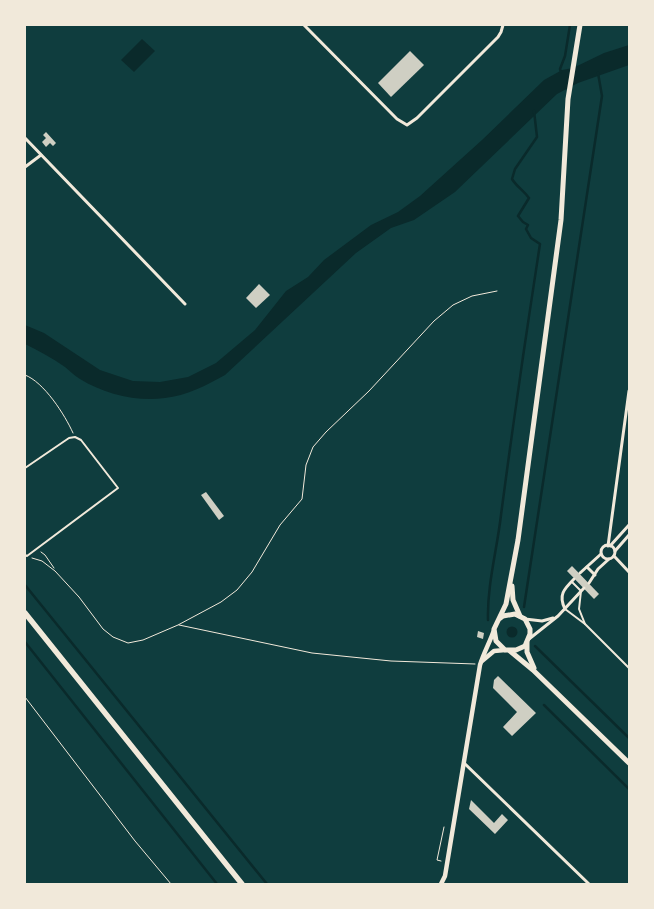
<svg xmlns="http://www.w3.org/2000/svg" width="654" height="909" font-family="'Sofia Sans Condensed',sans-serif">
  <rect width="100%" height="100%" fill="#0f3d3e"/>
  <g fill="#0a2a2b">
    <polygon points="142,39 155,51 134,72 121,60"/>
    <path d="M629 45V65L578 83 557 94 455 192 414 220 391 228 356 253 225 375C207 385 186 396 165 398 137 402 104 394 80 379 75 376 70 371 65 367 52 358 39 351 25 344V325L44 333 100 370 133 381 160 382 188 377 216 363 255 330 286 291 308 277 324 260 371 225 398 212 420 196 482 140 544 80 562 70 573 68 604 53Z"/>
    <circle cx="512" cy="632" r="5.5"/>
  </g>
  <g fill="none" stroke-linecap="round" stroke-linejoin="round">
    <g stroke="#0a2a2b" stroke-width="2.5">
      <polyline points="561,72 560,69 565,56 570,25"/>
      <polyline points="25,585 267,884"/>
      <polyline points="524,607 602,96 598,73"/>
      <path d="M488 620C487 585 497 550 501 515 513 424 526 334 540 244L531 238 526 229 528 225 523 222 518 216 529 198C523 190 517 187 512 179L515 169 537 137 534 111"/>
      <polyline points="25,642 217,884"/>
      <polyline points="535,646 629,738"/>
      <polyline points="544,705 629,789"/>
    </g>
  </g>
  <g fill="#cfcfc3">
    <polygon points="410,51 424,65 391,97 378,83"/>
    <polygon points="46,132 56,143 53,146 50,143 46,147 42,142 46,138 43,135"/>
    <polygon points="259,284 270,295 256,308 246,298"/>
    <polygon points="206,492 224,516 219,520 201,495"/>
    <polygon points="572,566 599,594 594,599 567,571"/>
    <polygon points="478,631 484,633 483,639 477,637"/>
    <polygon points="498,676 536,713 512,736 503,727 517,712 493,688 494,680"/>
    <polygon points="471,800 494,823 502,814 508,820 495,834 469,809"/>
  </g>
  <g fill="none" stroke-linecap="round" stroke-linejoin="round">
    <g stroke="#f1e9da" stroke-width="1">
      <path d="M25 375C44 382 65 415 73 433"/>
      <polyline points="41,552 45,555 54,568"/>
      <polyline points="32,558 42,561 55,571 79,597 103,629 113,637 128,643 143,640 178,625 221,602 237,590 252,572 280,525 302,499 306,465 313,447 326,432 369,391 434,321 453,305 472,296 497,291"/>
      <polyline points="179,625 312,653 391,661 475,664"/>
      <polyline points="25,697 135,841 171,884"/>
      <polyline points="441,861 437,860 444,827"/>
    </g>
    <g stroke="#f1e9da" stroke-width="2">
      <polyline points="25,468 69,438 75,437 81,440 118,488 27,556 25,555"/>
      <polyline points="572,582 581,591 579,609 585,624"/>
      <polyline points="565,609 585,624 629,668"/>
    </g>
    <g stroke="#f1e9da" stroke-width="3">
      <polyline points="304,25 397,119 407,125 417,118 498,37 501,32 503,25"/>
      <polyline points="25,138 185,304"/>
      <polyline points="25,167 41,155"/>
      <circle cx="608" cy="552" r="7"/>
      <polyline points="608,546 629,391"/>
      <polyline points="610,546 629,525"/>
      <polyline points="615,551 629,535"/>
      <polyline points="614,556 629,572"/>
      <polyline points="587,567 595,575"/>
      <polyline points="580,573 601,554"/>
      <polyline points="589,583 598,569 609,559"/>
      <path d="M565 609C558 595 564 589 574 579"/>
      <polyline points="525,619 542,621 553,618"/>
      <polyline points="529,639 558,616 584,588"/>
      <polyline points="464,763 589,884"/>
    </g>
    <g stroke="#f1e9da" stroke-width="4.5">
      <polyline points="482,661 494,651 505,650"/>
      <path d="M441 884 445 876 480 665C484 652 490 642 494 630"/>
    </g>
    <g stroke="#f1e9da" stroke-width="5">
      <polyline points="512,586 513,600 520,616"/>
      <polyline points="499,619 503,616 515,614 525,619 530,629 530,634 525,646 516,650 505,650 496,641 494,629 506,604 518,540 561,220 568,99 580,25"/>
      <polyline points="527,643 527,652 534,668"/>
      <polyline points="510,651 533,670 629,763"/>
    </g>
    <polyline stroke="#f1e9da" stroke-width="5.5" points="25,613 242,884"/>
  </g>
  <rect width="654" height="909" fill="none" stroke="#f1e9da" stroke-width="52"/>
</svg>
